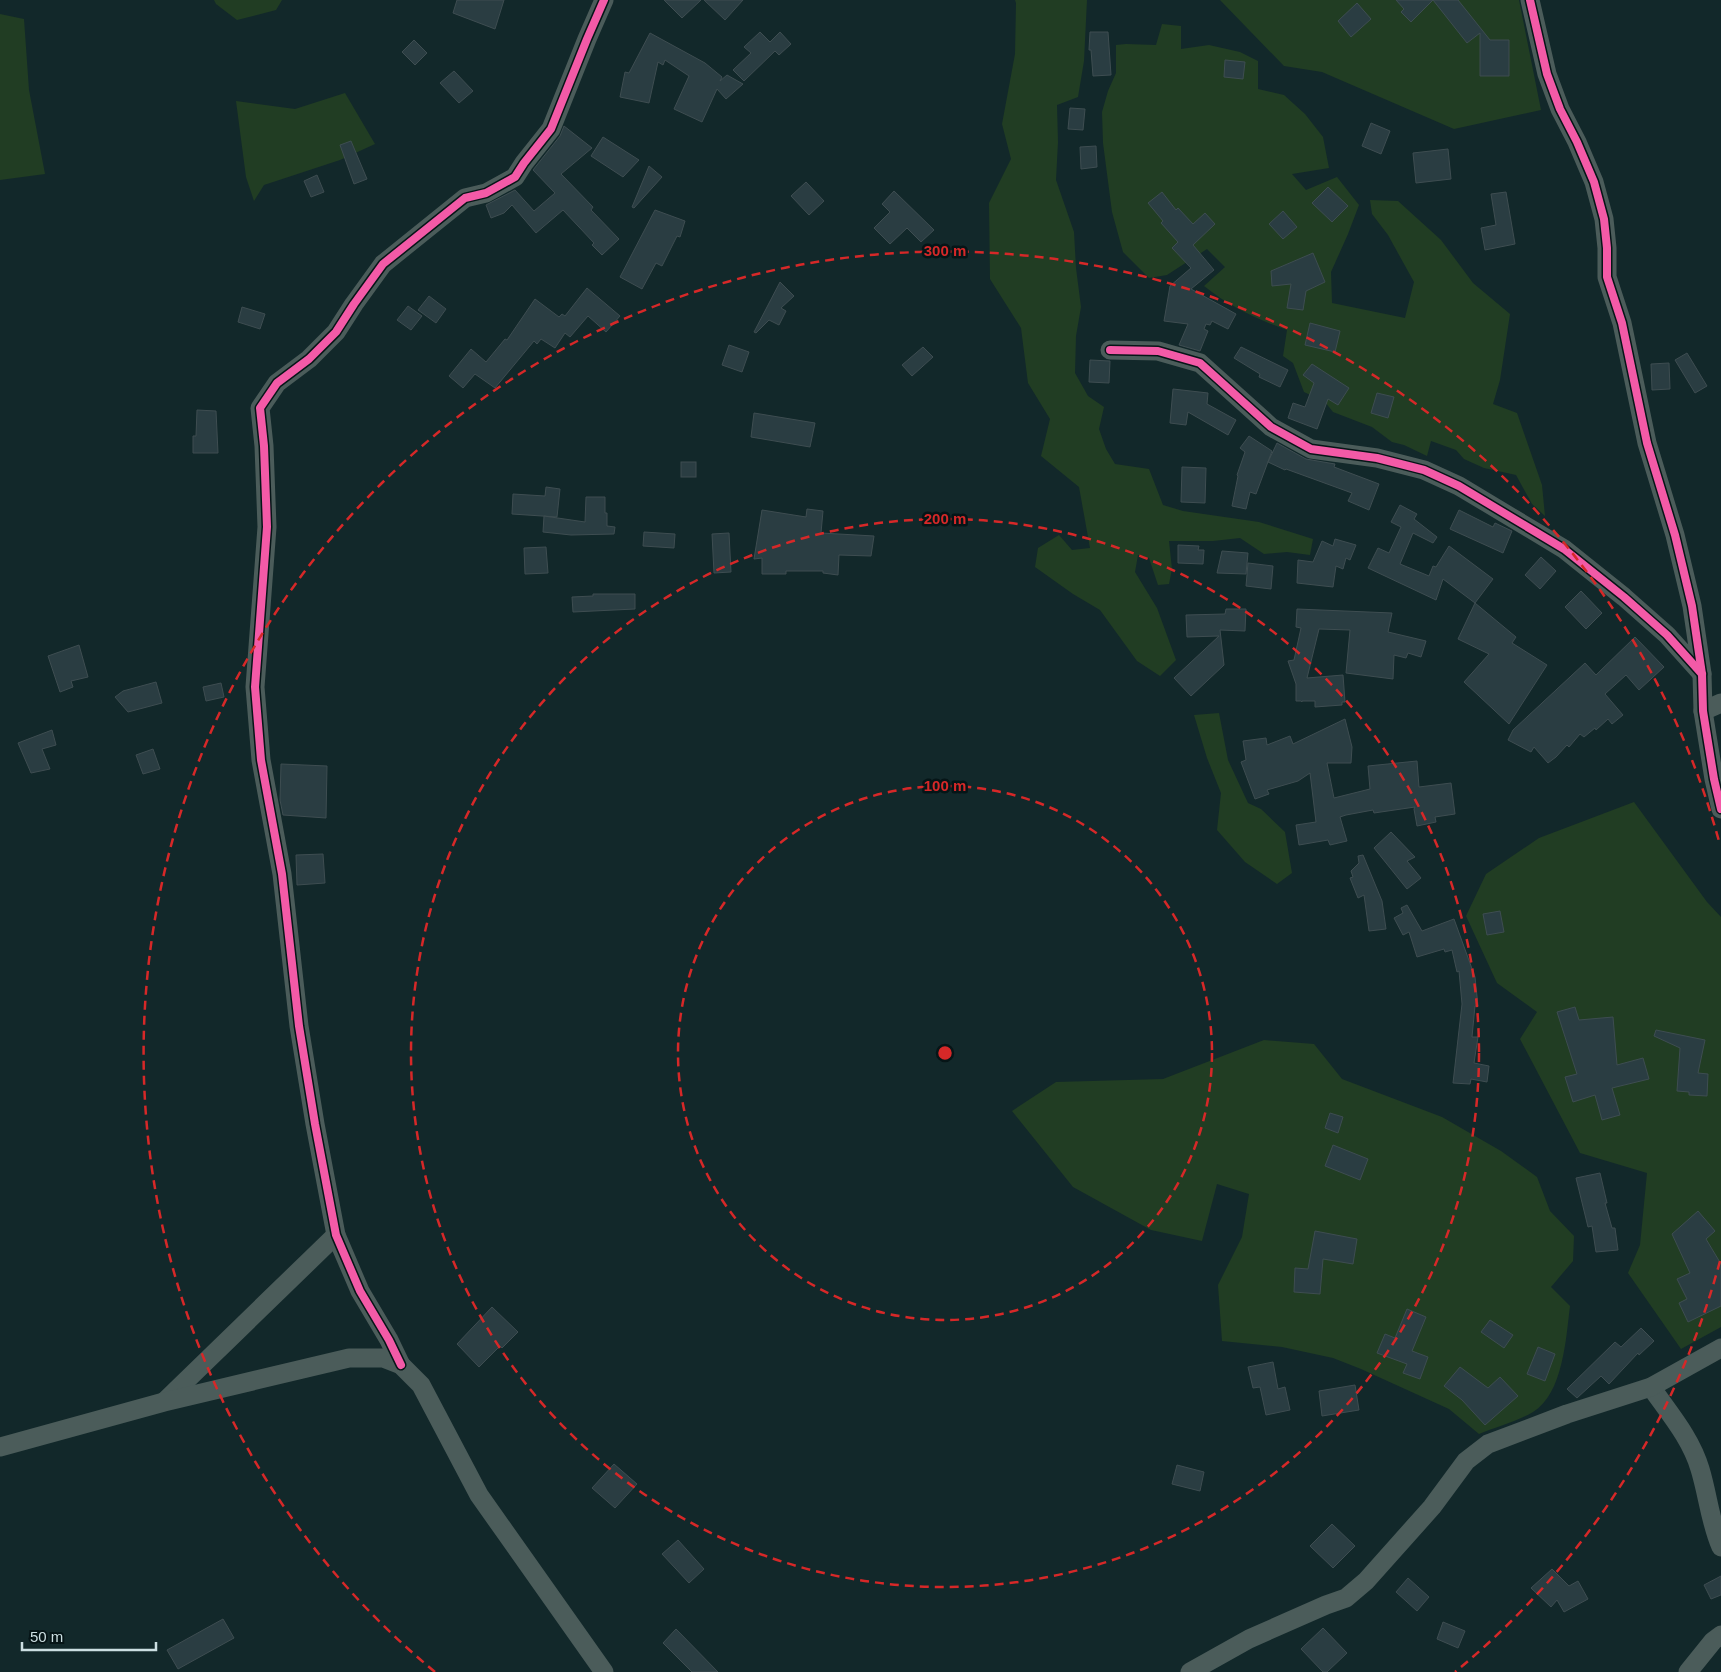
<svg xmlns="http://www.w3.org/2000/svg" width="1721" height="1672" font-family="Arial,sans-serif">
  <rect width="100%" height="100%" fill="#12282a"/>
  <g fill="#213d23">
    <polygon points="214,0 282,0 276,10 237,20 216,4"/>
    <polygon points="1015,0 1087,0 1084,61 1078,97 1057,105 1058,142 1056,180 1074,232 1076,268 1081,307 1076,336 1075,373 1088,396 1104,407 1099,429 1106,449 1115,464 1149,469 1163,505 1183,511 1259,522 1313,539 1310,555 1287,552 1264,554 1240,538 1213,541 1169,541 1172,569 1169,584 1158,585 1149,558 1138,555 1135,572 1157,608 1176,660 1160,676 1137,661 1100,610 1073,594 1035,567 1038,548 1059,535 1072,550 1090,548 1079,487 1041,456 1050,419 1028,383 1021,328 990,279 989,203 1011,159 1002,124 1015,54 1016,3"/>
    <polygon points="1220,0 1519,0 1541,110 1454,129 1322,72 1284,66"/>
    <polygon points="0,14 24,19 29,90 45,174 0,180"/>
    <path d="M1162 24 1181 26V49L1209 45 1240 52 1258 61V89L1284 95 1305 114 1323 137 1329 168 1292 174 1306 190 1337 177 1359 205 1348 234 1331 272 1332 303 1405 318 1414 282 1388 235 1372 214 1370 200 1398 201 1441 240 1473 283 1510 314 1500 380 1493 404 1517 413 1542 485 1545 516 1532 504 1516 475 1484 468 1464 459 1456 450 1431 441 1427 456 1404 445 1392 442 1372 427 1333 412 1325 402 1304 392 1293 363 1283 356 1287 330C1256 319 1229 306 1204 286L1225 267 1207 249 1167 275 1149 278 1123 252 1112 212 1103 143 1102 112 1108 91 1116 73V45L1126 44 1156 45Z"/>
    <polygon points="345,93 375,144 340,160 264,185 254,201 246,177 236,101 295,109"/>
    <polygon points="1219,713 1228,760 1248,803 1261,809 1285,832 1292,873 1277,884 1245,862 1217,830 1221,793 1207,758 1194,715"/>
    <polygon points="1634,802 1707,902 1721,917 1721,1327 1681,1349 1628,1273 1640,1245 1647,1173 1580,1153 1520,1039 1537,1012 1497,983 1466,916 1486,874 1539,838"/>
    <path d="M1264 1040 1314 1044 1342 1079 1442 1117 1501 1151 1537 1177 1550 1211 1574 1236 1573 1261 1551 1287 1570 1306C1566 1338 1563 1394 1533 1412 1518 1421 1496 1427 1479 1434L1449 1409 1361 1369 1333 1358 1282 1347 1222 1341 1218 1285 1242 1237 1249 1194 1217 1184 1202 1241 1151 1230 1073 1187 1012 1111 1056 1082 1163 1079Z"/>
  </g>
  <g fill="#2a3d42" stroke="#3e4d51">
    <polygon points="457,0 504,0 495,29 453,13"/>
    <polygon points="664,0 701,0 682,18"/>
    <polygon points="704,0 743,0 725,20"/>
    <polygon points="1396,0 1433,0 1411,22 1401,12 1404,9"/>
    <polygon points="1433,0 1458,0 1490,40 1509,40 1509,76 1480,76 1480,33 1467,43"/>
    <polygon points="1357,3 1371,19 1351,37 1338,21"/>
    <polygon points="760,32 770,42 780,32 791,44 779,55 775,51 744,81 733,70 751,53 744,47"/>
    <polygon points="1090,32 1108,32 1111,75 1093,76 1091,50 1089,50"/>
    <polygon points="650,33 705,63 722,77 720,81 727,75 743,84 726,99 717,89 702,122 674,109 689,76 665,60 663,65 658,62 649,103 620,97 625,72 629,73"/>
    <polygon points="414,40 427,53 415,65 402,52"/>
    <polygon points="1225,60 1245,62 1243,79 1224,77"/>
    <polygon points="454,71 473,91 459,103 440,83"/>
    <polygon points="1070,108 1085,109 1083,130 1068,129"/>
    <polygon points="1371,123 1390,131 1381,154 1362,146"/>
    <polygon points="564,126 592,148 561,174 593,207 591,210 619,239 602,255 592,245 594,243 563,210 536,233 512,205 504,213 491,218 486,205 515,190 534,211 555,193 533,170 560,136"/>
    <polygon points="603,137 639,160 623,177 591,156"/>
    <polygon points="351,141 367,179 354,184 340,145"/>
    <polygon points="1096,146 1097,167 1081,169 1080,147"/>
    <polygon points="1448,149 1451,179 1416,183 1413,153"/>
    <polygon points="649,166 662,177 634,208 632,207"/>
    <polygon points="317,175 324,192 311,197 304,181"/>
    <polygon points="806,182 824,201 809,215 791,196"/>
    <polygon points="1328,187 1348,206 1332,222 1312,203"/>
    <polygon points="894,191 934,230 921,242 907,228 890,244 874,228 890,212 882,204"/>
    <polygon points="1162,192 1176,210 1178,208 1193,224 1205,213 1215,224 1193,245 1214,270 1191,289 1236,314 1228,329 1212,321 1210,325 1206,324 1204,329 1208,331 1200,351 1179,345 1188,324 1164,321 1170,286 1191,268 1172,248 1178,242 1161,223 1163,221 1148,203"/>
    <polygon points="1506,192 1515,244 1485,250 1481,228 1496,225 1491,194"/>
    <polygon points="655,210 685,221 680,237 677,236 662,266 656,263 642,289 620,277"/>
    <polygon points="1283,211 1297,227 1283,239 1269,224"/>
    <polygon points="1313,253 1325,282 1306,291 1303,310 1287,308 1291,284 1272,286 1271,271"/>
    <polygon points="780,282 794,296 781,308 786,311 779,325 769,320 756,333 754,332"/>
    <polygon points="587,288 620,316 606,332 588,316 570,337 565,333 555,348 541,339 537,344 534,341 495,388 475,374 463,388 449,376 471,349 486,362 505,339 507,340 535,299 559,317 562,314 565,316"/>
    <polygon points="429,296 446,309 436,323 418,310"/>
    <polygon points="408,306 422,316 411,330 397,320"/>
    <polygon points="242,307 265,314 260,329 238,322"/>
    <polygon points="1310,323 1340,331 1335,352 1305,345"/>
    <polygon points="729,345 749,352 742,372 722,365"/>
    <polygon points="923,347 933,357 912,376 902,365"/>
    <polygon points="1241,347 1288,370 1280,387 1259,377 1260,374 1234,358"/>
    <polygon points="1687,353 1707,386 1695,393 1675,360"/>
    <polygon points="1090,360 1110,361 1109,383 1089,382"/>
    <polygon points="1669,363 1670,389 1652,390 1651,364"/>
    <polygon points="1312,364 1349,388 1338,405 1328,399 1317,429 1288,418 1293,403 1305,407 1314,383 1303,375"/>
    <polygon points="1173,389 1208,393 1207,404 1236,420 1228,435 1188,412 1186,425 1170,423"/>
    <polygon points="1377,393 1394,397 1388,418 1371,413"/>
    <polygon points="197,410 216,411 218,453 193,453 193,436 196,436"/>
    <polygon points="754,413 815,423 810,447 751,437"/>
    <polygon points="1249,436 1272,451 1256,494 1250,492 1246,509 1232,506 1238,476 1237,475 1245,452 1240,448"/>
    <polygon points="1277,443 1306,459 1335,464 1334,467 1379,484 1369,510 1348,501 1352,493 1286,469 1285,470 1268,462"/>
    <rect x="681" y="462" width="15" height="15"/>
    <polygon points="1182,467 1206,468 1205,503 1181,502"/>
    <polygon points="546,487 560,489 557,517 512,514 513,494 545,496"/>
    <polygon points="586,497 605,497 605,513 607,513 607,526 615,527 614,534 571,535 543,532 544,516 585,522"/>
    <polygon points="1400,505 1417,514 1414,519 1437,537 1433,543 1413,533 1400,564 1429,576 1433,566 1436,567 1449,546 1493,579 1475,603 1443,579 1436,600 1368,568 1378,548 1389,553 1401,527 1391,522"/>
    <polygon points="807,509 823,511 821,533 874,536 871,556 839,555 838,575 823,573 823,571 786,571 786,574 762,574 762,558 754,559 762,510 806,517"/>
    <polygon points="1459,510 1493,527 1495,523 1512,531 1503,553 1450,529"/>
    <polygon points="644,532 675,534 674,548 643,546"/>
    <polygon points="729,533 731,572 714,573 712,534"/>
    <polygon points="1335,539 1356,545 1350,560 1346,558 1343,569 1336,566 1333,587 1297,583 1298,560 1313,562 1322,541 1333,546"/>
    <polygon points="1178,545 1199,546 1198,550 1204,550 1203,564 1178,563"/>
    <polygon points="546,547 548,573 525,574 524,548"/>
    <polygon points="1222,551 1248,553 1246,574 1217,573"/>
    <polygon points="1541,557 1556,571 1540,589 1525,575"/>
    <polygon points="1248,563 1273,566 1271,589 1246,586"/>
    <polygon points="1581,591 1602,613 1586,629 1565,607"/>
    <polygon points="593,594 635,594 635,609 573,612 572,597 593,596"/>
    <polygon points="1475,603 1516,637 1512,643 1547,665 1509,724 1464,682 1489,654 1458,639"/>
    <polygon points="1226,609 1246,609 1245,631 1220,630 1224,665 1191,696 1174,678 1219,636 1187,637 1186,615 1225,614"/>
    <polygon points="1297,609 1392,613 1388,632 1426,641 1421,657 1408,653 1406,658 1394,655 1393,679 1346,673 1350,630 1319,629 1307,678 1343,675 1345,702 1342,702 1342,705 1315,707 1315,701 1302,701 1302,702 1301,701 1296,701 1296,684 1288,661 1294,660 1301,628 1296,627"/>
    <polygon points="1635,637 1664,667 1639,690 1626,675 1605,694 1623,715 1612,724 1608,719 1596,730 1595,728 1584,737 1580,734 1569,747 1567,745 1556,757 1548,763 1534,747 1531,752 1508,740 1513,730 1585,663 1596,675"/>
    <polygon points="79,645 88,677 71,681 73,687 60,692 48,656"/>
    <polygon points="156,682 162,703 128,712 115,697 123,691"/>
    <polygon points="221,683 224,697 206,701 203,687"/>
    <polygon points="1345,719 1352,747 1351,763 1327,763 1334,798 1370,789 1368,766 1417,761 1419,787 1451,783 1455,814 1435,817 1436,822 1417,826 1414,809 1415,807 1374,813 1373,810 1346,815 1340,817 1347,841 1330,845 1328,840 1299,845 1296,825 1316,822 1310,773 1298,781 1267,790 1269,794 1255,799 1241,762 1246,760 1243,741 1266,738 1267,745 1290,736 1293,744"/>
    <polygon points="52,730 56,745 42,749 50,769 31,773 18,743"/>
    <polygon points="153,749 160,769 143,774 136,755"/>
    <polygon points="281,764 327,766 326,818 283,815 280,800"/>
    <polygon points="1391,832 1415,857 1407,861 1421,878 1407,889 1374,848"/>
    <polygon points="323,854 325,883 297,885 296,855"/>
    <polygon points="1363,855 1382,901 1386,929 1369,931 1364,895 1358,898 1350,878 1353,877 1351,871 1359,863 1358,856"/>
    <polygon points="1407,905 1422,931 1454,919 1475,977 1478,1006 1475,1006 1472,1037 1478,1037 1474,1063 1489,1066 1487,1082 1471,1079 1470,1084 1453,1083 1462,1004 1459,971 1457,972 1452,950 1445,952 1444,949 1417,957 1409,932 1403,935 1394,918 1403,913 1401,908"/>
    <polygon points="1500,911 1504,932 1487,935 1483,914"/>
    <polygon points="1575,1007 1579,1020 1613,1017 1617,1065 1643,1058 1649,1079 1612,1088 1620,1115 1602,1120 1595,1095 1573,1102 1565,1077 1577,1074 1557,1012"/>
    <polygon points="1656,1030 1705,1040 1698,1073 1708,1074 1707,1096 1689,1095 1689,1092 1677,1091 1680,1048 1654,1036"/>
    <polygon points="1330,1113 1343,1117 1338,1133 1325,1128"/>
    <polygon points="1333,1145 1368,1159 1360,1180 1325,1166"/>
    <polygon points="1600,1173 1607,1203 1605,1203 1612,1228 1615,1228 1618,1250 1596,1252 1592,1226 1588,1227 1576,1178"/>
    <polygon points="1698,1211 1715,1231 1706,1239 1721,1264 1721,1306 1688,1322 1679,1303 1687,1299 1677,1279 1690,1273 1672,1234"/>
    <polygon points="1315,1231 1357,1239 1353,1264 1323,1259 1320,1294 1294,1292 1295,1268 1308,1269"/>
    <polygon points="492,1307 518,1332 502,1348 500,1346 479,1367 457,1344"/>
    <polygon points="1407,1309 1426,1317 1412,1351 1428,1357 1420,1379 1403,1373 1407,1364 1377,1353 1385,1334 1395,1338"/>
    <polygon points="1490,1320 1513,1335 1504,1348 1481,1332"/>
    <polygon points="1641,1328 1654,1341 1639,1355 1638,1353 1609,1384 1601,1376 1577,1398 1567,1389 1615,1342 1621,1347"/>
    <polygon points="1538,1347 1555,1354 1545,1381 1527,1374"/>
    <polygon points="1273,1362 1278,1389 1285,1387 1290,1410 1266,1415 1260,1387 1253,1388 1248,1367"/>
    <polygon points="1460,1367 1488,1388 1500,1377 1518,1396 1485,1425 1462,1400 1444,1386"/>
    <polygon points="1355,1385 1359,1410 1322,1416 1319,1391"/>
    <polygon points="614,1464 637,1484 615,1508 592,1488"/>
    <polygon points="1177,1465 1204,1472 1200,1491 1172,1484"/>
    <polygon points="1332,1524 1355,1546 1333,1568 1310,1546"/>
    <polygon points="678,1540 704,1569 689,1583 662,1554"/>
    <polygon points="1552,1569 1569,1586 1578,1581 1588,1599 1564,1612 1557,1600 1551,1607 1531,1588"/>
    <polygon points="1721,1576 1721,1595 1711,1599 1704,1585"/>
    <polygon points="1408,1578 1429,1597 1417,1611 1396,1592"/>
    <polygon points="223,1619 234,1638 178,1669 167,1650"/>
    <polygon points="1443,1622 1465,1631 1458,1648 1437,1639"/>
    <polygon points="1323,1628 1347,1653 1327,1672 1323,1672 1301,1649"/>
    <polygon points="676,1629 718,1672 692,1672 663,1643"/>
  </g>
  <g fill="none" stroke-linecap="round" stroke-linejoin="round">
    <g stroke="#4b5c5a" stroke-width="19">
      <polyline points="1530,0 1547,74 1560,109 1577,142 1594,182 1604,219 1607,248 1607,277 1622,323 1647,443 1675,535 1692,606 1702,674 1703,711 1714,779 1721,809"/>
      <polyline points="1110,350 1158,351 1200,363 1271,427 1311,449 1377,458 1424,470 1459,486 1564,549 1624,597 1667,635 1702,674"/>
      <polyline points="1703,711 1721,703"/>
      <polyline points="401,1365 389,1340 360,1291 336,1235 315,1124 299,1026 282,874 261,760 255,687 267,527 264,446 260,408 277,383 309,359 336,332 354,304 383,264 465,198 486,193 515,177 524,163 551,129 587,39 604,0"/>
      <path d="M1651 1387C1669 1413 1691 1438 1700 1469 1708 1495 1710 1522 1721 1547"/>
      <polyline points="165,1401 336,1235"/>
      <polyline points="0,1447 164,1402 349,1358 383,1358 401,1365 421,1385 479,1495 604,1672"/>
      <polyline points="1190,1672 1249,1639 1326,1605 1346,1598 1366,1581 1432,1507 1466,1461 1488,1444 1567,1414 1651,1387 1721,1348"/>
      <polyline points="1688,1672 1713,1641 1721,1635"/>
    </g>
    <defs>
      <g id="cycleway">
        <polyline points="1530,0 1547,74 1560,109 1577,142 1594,182 1604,219 1607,248 1607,277 1622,323 1647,443 1675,535 1692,606 1702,674 1703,711 1714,779 1721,809"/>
        <polyline points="1110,350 1158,351 1200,363 1271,427 1311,449 1377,458 1424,470 1459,486 1564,549 1624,597 1667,635 1702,674"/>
        <polyline points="401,1365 389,1340 360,1291 336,1235 315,1124 299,1026 282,874 261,760 255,687 267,527 264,446 260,408 277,383 309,359 336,332 354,304 383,264 465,198 486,193 515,177 524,163 551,129 587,39 604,0"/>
      </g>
    </defs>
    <use href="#cycleway" stroke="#061517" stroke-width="11"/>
    <use href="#cycleway" stroke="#f35aa7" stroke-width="8"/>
  </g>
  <g fill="none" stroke="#d62828" stroke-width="2.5" stroke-dasharray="9 6">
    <circle cx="945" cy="1053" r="267"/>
    <circle cx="945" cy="1053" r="534"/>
    <path d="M1720 1261A802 802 0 0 1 1455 1672M435 1672A802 802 0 1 1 1720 845"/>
  </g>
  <circle cx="945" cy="1053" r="8" fill="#d62828" stroke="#061517" stroke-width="2.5"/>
  <g font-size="15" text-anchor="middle" font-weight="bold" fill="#d62828" stroke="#061517" stroke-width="5" stroke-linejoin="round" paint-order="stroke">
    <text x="945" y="256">300 m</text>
    <text x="945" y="524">200 m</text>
    <text x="945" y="791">100 m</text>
  </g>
  <path d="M22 1642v8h134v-8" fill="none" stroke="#ccdfe2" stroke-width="2.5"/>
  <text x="30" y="1642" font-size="15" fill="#ccdfe2" stroke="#061517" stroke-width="4" paint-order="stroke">50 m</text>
</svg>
